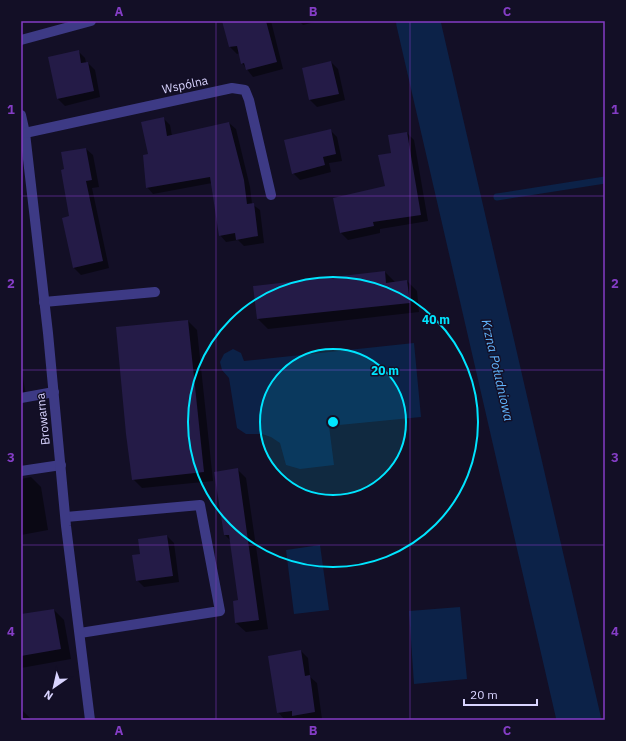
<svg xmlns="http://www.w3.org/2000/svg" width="626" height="741" font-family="'IBM Plex Sans',sans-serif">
  <rect width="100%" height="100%" fill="#130f26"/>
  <g fill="#0c2248">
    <polygon points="414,343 421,417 329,426 334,465 300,469 286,465 280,443 271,437 262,434 246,434 237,428 229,378 222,370 220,362 224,354 233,349 241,353 244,361"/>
    <polygon points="320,545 329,610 294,614 286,550"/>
    <polygon points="460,607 467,679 414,684 409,611"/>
  </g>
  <g fill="#0007">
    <polygon points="225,21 271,21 283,69 253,77 242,63 240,53 237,54 230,47"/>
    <polygon points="299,21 319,21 303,25"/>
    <polygon points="78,51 85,58 86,63 88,63 95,70 100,97 65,106 58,99 49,58"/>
    <polygon points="331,62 338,69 345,100 317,107 310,100 303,68"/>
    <polygon points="163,118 170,125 172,136 229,123 236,129 250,187 252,204 260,210 264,243 244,246 238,240 226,242 220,235 212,183 153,194 147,187 149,155"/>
    <polygon points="330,130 337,137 342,161 329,163 331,172 300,180 293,173"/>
    <polygon points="407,133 414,140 428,221 380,229 380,233 348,240 341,233 334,199 386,187"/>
    <polygon points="86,149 93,155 99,187 92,188 109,268 81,275 74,268 63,219 70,217 65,170"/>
    <polygon points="385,272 395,282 407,281 417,291 419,312 268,329 258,319"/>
    <polygon points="188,321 197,330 213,481 142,488 133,479"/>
    <polygon points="21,365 26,397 21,398"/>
    <polygon points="237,469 246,478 268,629 246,632 236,623 239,601 231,541 225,535"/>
    <polygon points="31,477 41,487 48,530 21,535 21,479"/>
    <polygon points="167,536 174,543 179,582 144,587 137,580 141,555"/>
    <polygon points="54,610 64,620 71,659 21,668 21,615"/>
    <polygon points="301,651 308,658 310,677 317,683 322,719 298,720 296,718 284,719 278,712"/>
    <polygon points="21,709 31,719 30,720 21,720"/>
  </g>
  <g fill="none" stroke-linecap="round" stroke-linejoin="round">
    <g stroke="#0c2248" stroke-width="7">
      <polyline points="497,197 605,180"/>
      <polyline points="461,204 468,203"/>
    </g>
    <polyline stroke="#0c2248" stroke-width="44" points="418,21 579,720"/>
  </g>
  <g fill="#241b47">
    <polygon points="222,21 266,21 277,62 246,70 244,63 241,64 237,46 229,47"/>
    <polygon points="79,50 81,63 88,62 94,91 57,99 48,57"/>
    <polygon points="331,61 339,94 309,100 302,68"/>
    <polygon points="164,117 167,136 229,122 244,180 247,204 254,203 258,236 236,240 235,233 219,236 210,177 146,188 143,155 148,154 141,122"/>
    <polygon points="331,129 336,154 323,157 325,165 292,174 284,140"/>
    <polygon points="407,132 421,215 373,222 374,226 340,233 333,198 385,186 378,155 391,153 388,135"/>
    <polygon points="86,148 92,180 86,181 103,261 73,268 62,218 69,216 61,170 64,169 61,152"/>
    <polygon points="385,271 386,283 407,280 410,303 257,319 253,286"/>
    <polygon points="188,320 204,472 132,480 126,434 116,327"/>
    <polygon points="238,468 259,620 235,623 233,601 238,600 229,535 224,535 214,472"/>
    <polygon points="167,535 173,576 136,581 132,555 140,554 138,539"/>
    <polygon points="54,609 61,649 21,656 21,614"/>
    <polygon points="301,650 305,676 310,675 315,712 292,716 292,711 277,713 268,656"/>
  </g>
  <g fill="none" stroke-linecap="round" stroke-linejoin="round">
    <g stroke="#3d3a85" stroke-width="10">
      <polyline points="44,302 155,292"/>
      <polyline points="21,398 54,392"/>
      <polyline points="21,471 61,465"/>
      <polyline points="66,517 200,505 220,611 80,633"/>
    </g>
    <g stroke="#3d3a85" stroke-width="10">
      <polyline points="21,40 91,21"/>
      <polyline points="21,115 25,133 48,333 66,526 90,720"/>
      <polyline points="25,133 232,88 245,90 249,100 271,195"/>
    </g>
  </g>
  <path fill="none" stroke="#843dc5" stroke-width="1" stroke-opacity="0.55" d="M216 21V720M410 21V720M21 196H605M21 370H605M21 545H605"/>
  <circle cx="333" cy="422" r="73" fill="#00e5ff" fill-opacity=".12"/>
  <g fill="none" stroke="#00e5ff" stroke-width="2">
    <circle cx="333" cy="422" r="73"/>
    <circle cx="333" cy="422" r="145"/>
  </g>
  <g text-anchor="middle" stroke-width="3" stroke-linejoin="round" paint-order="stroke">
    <g font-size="12" fill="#d9d4ff" stroke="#130f26">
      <text transform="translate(185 85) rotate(-12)" y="4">Wspólna</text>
      <text transform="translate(43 419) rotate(-96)" y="4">Browarna</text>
    </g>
    <g font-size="13" font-style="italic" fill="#62b6ff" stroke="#130f26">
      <text transform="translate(498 370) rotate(77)" y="5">Krzna Południowa</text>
    </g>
  </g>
  <circle cx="333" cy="422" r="6" fill="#00e5ff" stroke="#130f26" stroke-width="2"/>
  <g font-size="12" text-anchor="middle" font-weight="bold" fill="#00e5ff" stroke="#130f26" stroke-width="3" stroke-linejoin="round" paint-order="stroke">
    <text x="436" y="324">40 m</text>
    <text x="385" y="375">20 m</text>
  </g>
  <rect width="626" height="741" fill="none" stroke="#130f26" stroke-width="44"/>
  <g transform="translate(54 687) rotate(214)" stroke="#130f26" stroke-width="3" paint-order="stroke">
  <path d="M0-3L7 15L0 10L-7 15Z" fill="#d9d4ff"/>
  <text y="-6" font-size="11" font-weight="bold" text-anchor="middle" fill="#d9d4ff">N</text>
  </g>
  <path d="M464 699v6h73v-6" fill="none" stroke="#d9d4ff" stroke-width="2"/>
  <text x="470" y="699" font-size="12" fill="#d9d4ff" stroke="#130f26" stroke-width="3" paint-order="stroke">20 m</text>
  <rect x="22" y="22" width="582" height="697" fill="none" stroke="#843dc5" stroke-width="1.5"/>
  <g font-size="13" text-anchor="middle" font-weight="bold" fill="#843dc5">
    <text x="119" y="16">A</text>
    <text x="313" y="16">B</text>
    <text x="507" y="16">C</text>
    <text x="11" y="114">1</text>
    <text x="615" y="114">1</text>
    <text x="11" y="288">2</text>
    <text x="615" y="288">2</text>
    <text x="11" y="462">3</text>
    <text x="615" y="462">3</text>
    <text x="11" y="636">4</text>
    <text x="615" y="636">4</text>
    <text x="119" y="735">A</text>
    <text x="313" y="735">B</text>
    <text x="507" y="735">C</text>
  </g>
</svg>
